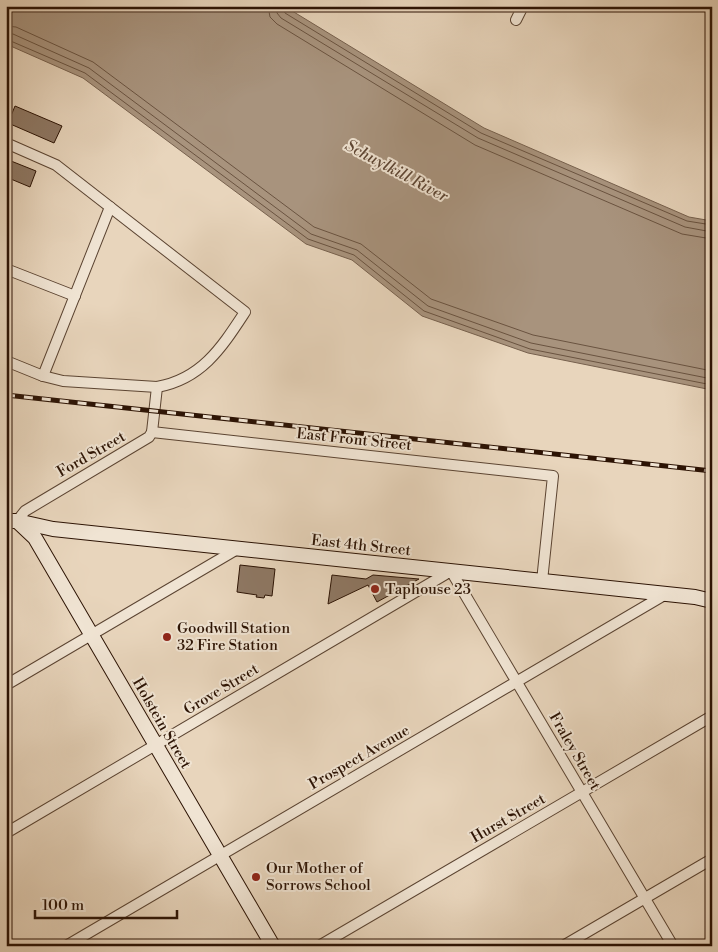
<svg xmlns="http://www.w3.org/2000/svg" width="718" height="952" viewBox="0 0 718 952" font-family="'Libre Bodoni',serif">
<rect width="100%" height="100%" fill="#e8d5bc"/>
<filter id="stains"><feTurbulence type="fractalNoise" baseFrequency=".004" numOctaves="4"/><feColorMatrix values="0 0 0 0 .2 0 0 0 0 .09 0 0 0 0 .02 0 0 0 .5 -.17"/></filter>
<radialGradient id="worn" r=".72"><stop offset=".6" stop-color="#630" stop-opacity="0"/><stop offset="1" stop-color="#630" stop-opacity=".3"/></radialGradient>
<path fill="#a8937d" stroke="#76604d" d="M6 6H284L484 128 689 217 712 221V390L528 353 422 316 352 260 306 244 83 78 6 44Z"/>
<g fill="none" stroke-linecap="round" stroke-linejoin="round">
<g stroke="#6a5340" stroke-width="1">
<path d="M268 6 270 17 277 24 475 145 682 234 712 239"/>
<path d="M276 6 277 13 281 18 478 138 685 227 712 232"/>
<path d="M282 6 285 13 481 133 687 221 712 225"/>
<path d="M6 26 16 27 93 62 314 227 361 244 431 299 533 335 712 371"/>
<path d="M6 33 13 34 89 68 311 234 357 250 428 306 531 343 712 379"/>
<path d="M6 39 85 73 308 239 354 255 424 311 530 349 712 385"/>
</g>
</g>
<g fill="#8e7864" stroke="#2c1304">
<path d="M15 106 62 126 54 143 8 123Z"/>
<path d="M6 159 36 171 30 187 6 177Z"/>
<path d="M240 565 275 569 272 596 265 595 264 598 256 597 257 595 237 592Z"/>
<path d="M332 575 366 579 373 575 419 579 377 602 368 585 328 604Z"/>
</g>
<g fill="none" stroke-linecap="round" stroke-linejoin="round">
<g stroke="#5b4432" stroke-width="12">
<g id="street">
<path d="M516 20 523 6"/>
<path d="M6 143 56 165 245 312C222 347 202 379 157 387L63 381 43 376 6 361"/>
<path d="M6 269 75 296"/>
<path d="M43 376 110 207"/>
<path d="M152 432 553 476 542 581"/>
<path d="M17 521 25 511 149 437 152 432 157 387"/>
<path d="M6 685 239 548"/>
<path d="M6 833 451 571 673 946"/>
<path d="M66 946 666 594"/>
<path d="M319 946 712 716"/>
<path d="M563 946 712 859"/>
</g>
</g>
<g stroke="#2c1304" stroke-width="16">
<g id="secondary">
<path d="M6 521H17L53 529 695 597 712 601"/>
<path d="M17 521 35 538 273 946"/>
</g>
</g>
<use href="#street" stroke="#f0e4d3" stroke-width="10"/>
<use href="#secondary" stroke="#f0e4d3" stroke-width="14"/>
<g stroke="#2c1304" stroke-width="5">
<path id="rail" d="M6 395 712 471"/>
</g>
<use href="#rail" stroke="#f0e4d3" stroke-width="3" stroke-dasharray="9" stroke-linecap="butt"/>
</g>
<g fill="#8f2418" stroke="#f0e4d3" stroke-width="2">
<circle cx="375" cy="589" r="5"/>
<circle cx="167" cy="637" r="5"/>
<circle cx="256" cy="877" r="5"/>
</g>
<g text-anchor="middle" stroke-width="4" stroke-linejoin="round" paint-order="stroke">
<g font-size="15" fill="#2c1304" stroke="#f0e4d3">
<text transform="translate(354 439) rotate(6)" y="5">East Front Street</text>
<text transform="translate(91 454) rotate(-30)" y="5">Ford Street</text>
<text transform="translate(361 545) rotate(6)" y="5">East 4th Street</text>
<text transform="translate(221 689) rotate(-31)" y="5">Grove Street</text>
<text transform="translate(162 723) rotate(60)" y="5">Holstein Street</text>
<text transform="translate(575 751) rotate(60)" y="5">Fraley Street</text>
<text transform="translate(359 757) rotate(-30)" y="5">Prospect Avenue</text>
<text transform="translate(508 818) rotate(-30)" y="5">Hurst Street</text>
</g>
<g font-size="15" fill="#2c1304" stroke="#f0e4d3" text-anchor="start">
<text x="385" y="594">Taphouse 23</text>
<text x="177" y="633">Goodwill Station<tspan x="177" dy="17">32 Fire Station</tspan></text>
<text x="266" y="873">Our Mother of<tspan x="266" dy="17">Sorrows School</tspan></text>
</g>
<g font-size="16" font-style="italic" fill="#5e4634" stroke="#f0e4d3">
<text transform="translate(397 170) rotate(28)" y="6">Schuylkill River</text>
</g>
</g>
<rect width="718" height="952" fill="none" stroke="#e8d5bc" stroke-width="25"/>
<rect x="8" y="8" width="703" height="937" fill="none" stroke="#2c1304" stroke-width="2.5"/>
<rect x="12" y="12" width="693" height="927" fill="none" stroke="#2c1304"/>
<path d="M35 910v8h142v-8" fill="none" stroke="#2c1304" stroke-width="2.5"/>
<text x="42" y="910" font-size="15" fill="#2c1304" stroke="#f0e4d3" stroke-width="4" paint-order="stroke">100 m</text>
<rect width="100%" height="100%" filter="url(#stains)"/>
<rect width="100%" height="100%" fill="url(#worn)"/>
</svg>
